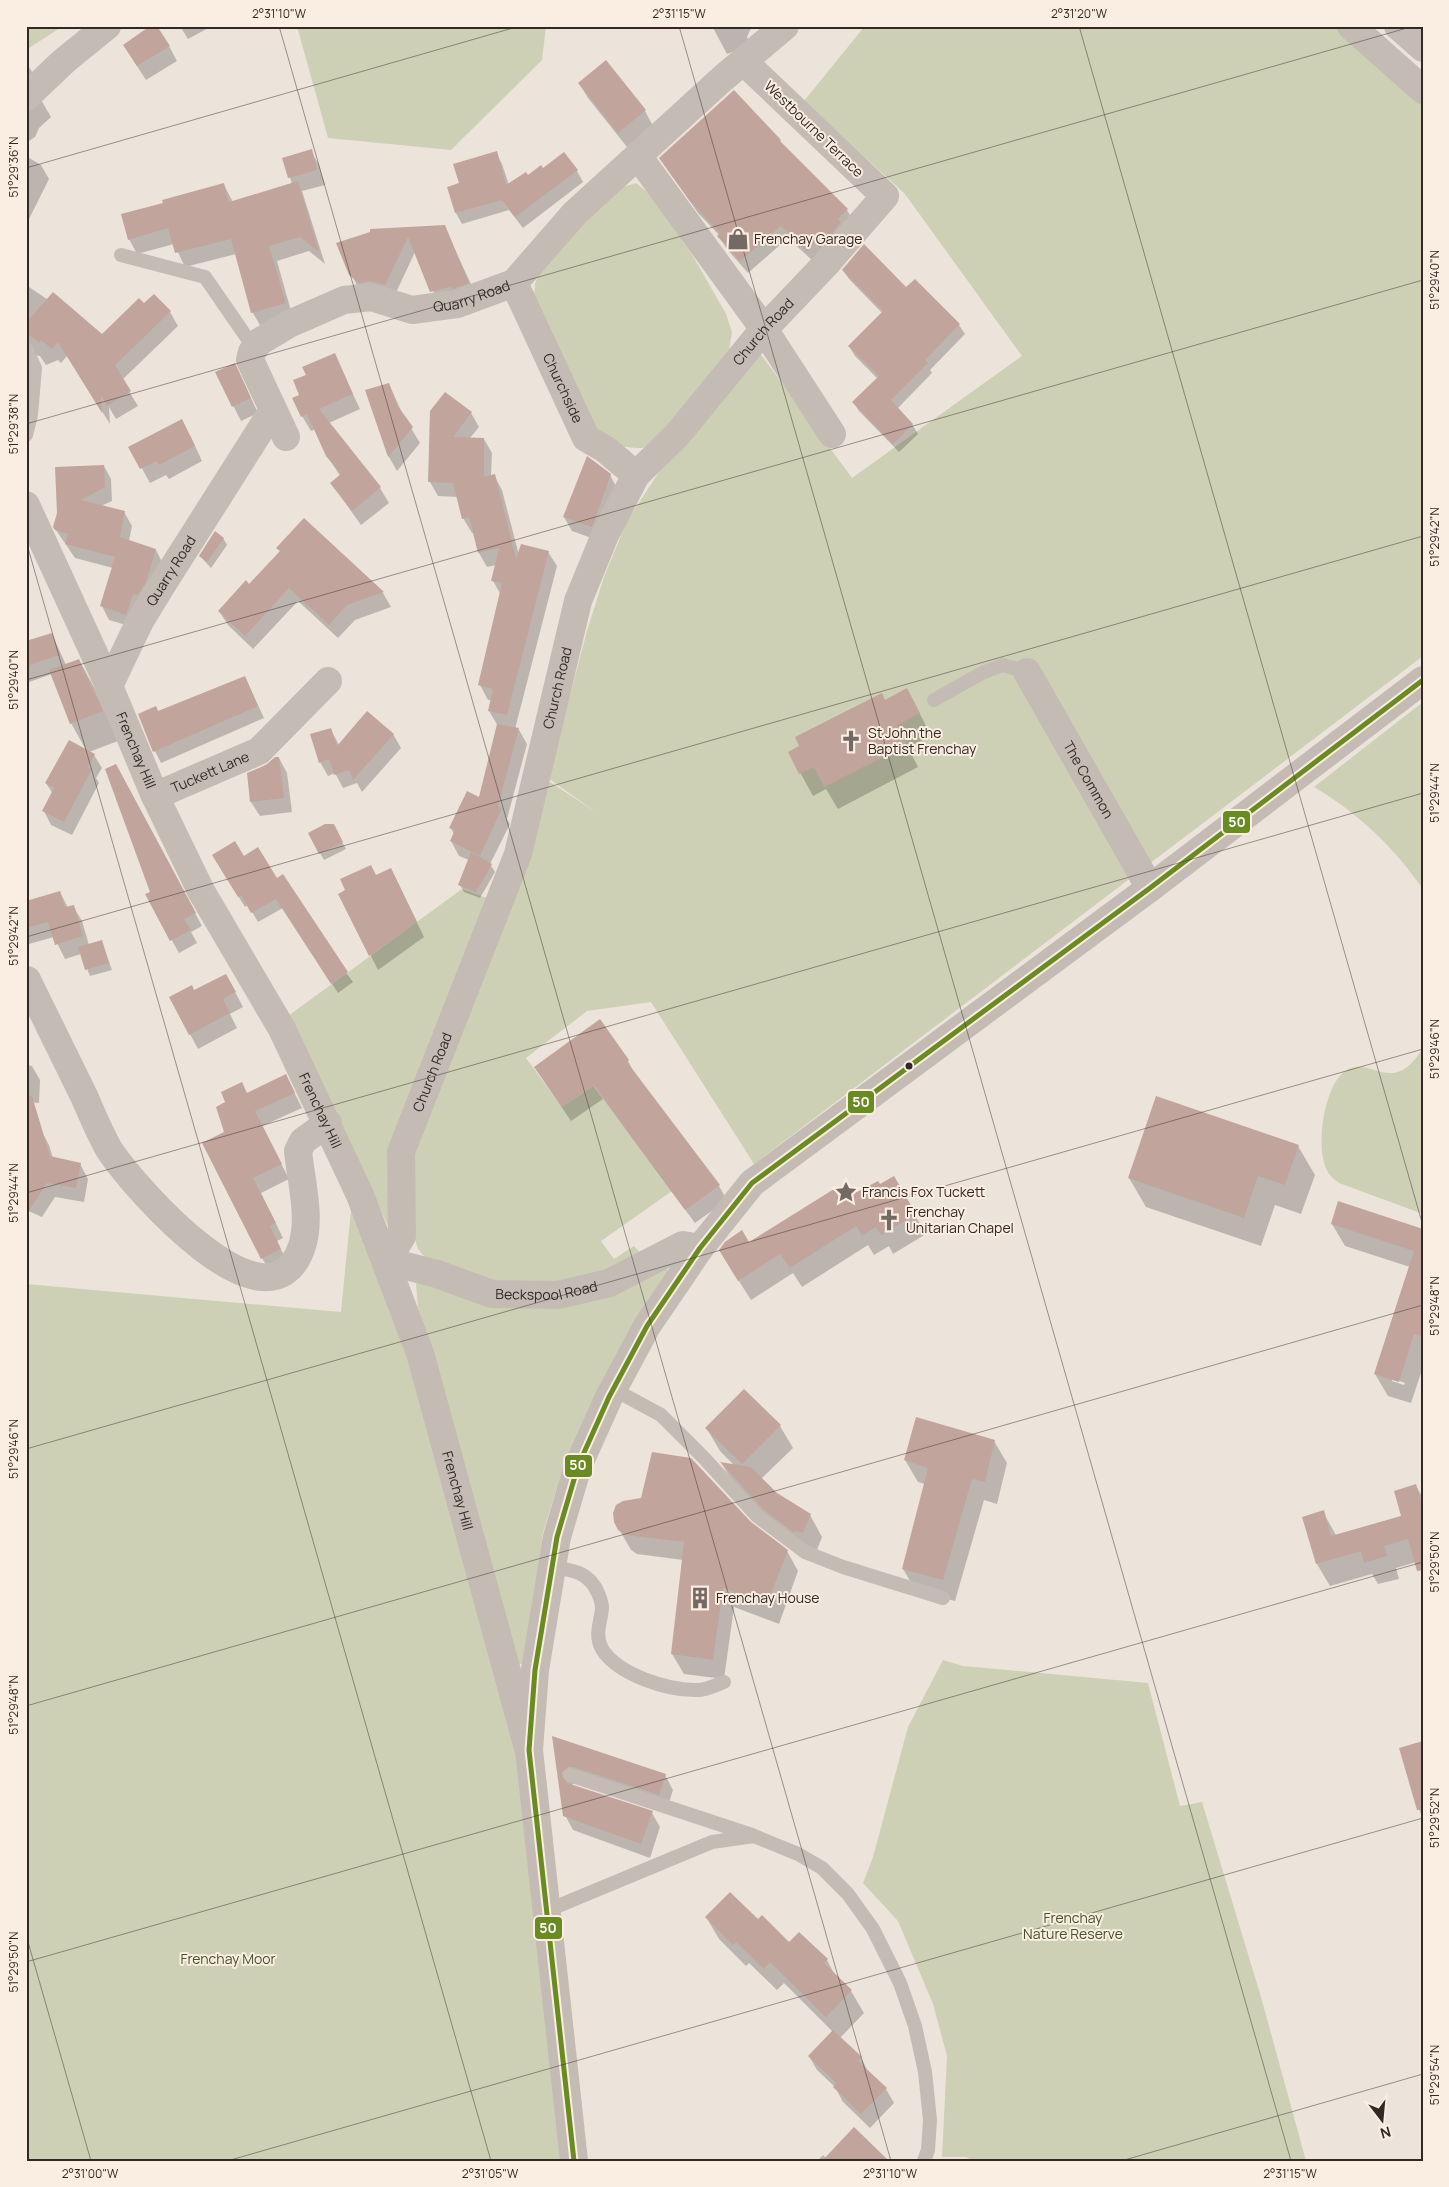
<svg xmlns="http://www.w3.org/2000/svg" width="1449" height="2187" viewBox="0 0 1449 2187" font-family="Manrope,sans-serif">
<rect width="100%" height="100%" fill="#ece3db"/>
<g fill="#cdd0b4">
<path d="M26 26H63L26 50Z"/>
<path d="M297 26H546L542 60 451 150 328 138Z"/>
<path d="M865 26H1334L1423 99V656L754 1164 651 1002 587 1011 526 1058 562 1107 593 1086 672 1191 601 1241 614 1259 634 1246 645 1258 558 1287 495 1285 427 1260 418 1249 412 1230 413 1148 547 780 597 813 548 778 587 631 604 577 627 521 659 472 759 352 852 478 1022 356 905 194 804 101Z"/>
<path d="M636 183 653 197 694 258 726 314 732 332 729 350 660 434 643 448C631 448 617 447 606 440 585 425 546 326 534 298L535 284 543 263 616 189Z"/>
<path d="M1423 702V889C1393 846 1359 814 1314 787Z"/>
<path d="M462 889 492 900 401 1122 394 1223 388 1226 341 1123 284 1019Z"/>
<path d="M1423 1048V1214L1339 1183C1337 1181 1333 1179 1331 1176 1313 1156 1323 1088 1344 1072 1370 1052 1391 1100 1423 1048Z"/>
<path d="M352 1201 394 1305 514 1746 518 1767 562 2161H26V1284L341 1312Z"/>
<path d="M664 1265 669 1272 602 1382 565 1461 543 1533 526 1663 515 1665 418 1307 416 1284 427 1278 495 1302Z"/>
<path d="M943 1660 963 1666 1148 1683 1180 1806 1202 1802 1261 1997 1306 2161H974L966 2157H942L947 2056 933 2004 898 1921 863 1883 873 1857 908 1727Z"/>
</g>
<g fill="#0003" fill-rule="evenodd">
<path d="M180 26H212L188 39Z"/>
<path d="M712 26H752L747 37 750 45 727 54Z"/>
<path d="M169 46 177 61 146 80 133 60Z"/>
<path d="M26 62 43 90 37 93 51 117 39 128 35 137 26 143Z"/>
<path d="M605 62 645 111 653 126 627 147 588 98 579 83Z"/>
<path d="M780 141 784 147 847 210 854 222 815 263 788 238 748 273 726 248 719 235 698 213 660 158Z"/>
<path d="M311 151 319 165 325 185 302 191 325 264 309 251 277 261 293 318 261 327 253 313 236 254 185 267 174 244 137 254 129 239 224 185 233 202 292 184 284 159Z"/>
<path d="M496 153 502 164 509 185 543 170 577 171 583 182 523 228 509 210 462 224 456 213 460 184Z"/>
<path d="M26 156 41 165 49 179 29 219 26 217Z"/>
<path d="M444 226 477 297 440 306 415 252 393 299 359 290 337 244Z"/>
<path d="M843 270 906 289 915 281 959 325 965 334 930 370 932 373 897 409 912 424 918 434 899 452 859 411 853 402 878 379 855 356 849 346 882 313 849 279Z"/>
<path d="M26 285 102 336 144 304 170 312 178 326 122 380 138 406 116 419 109 407 110 424 67 356 61 363 58 360 46 365 40 356 31 355 26 360Z"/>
<path d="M334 354 360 409 329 423 380 488 389 503 361 525 331 483 340 476 327 455 315 429 311 431 302 416 301 395 307 376Z"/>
<path d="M235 364 258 413 241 421 217 373Z"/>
<path d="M389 384 403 415 420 443 397 471 389 457 366 391Z"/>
<path d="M432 412 471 413 479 427 470 438 484 439 492 453 491 476 494 475 502 490 519 555 548 552 557 566 515 729 519 730 527 744 507 819 510 824 490 864 495 872 480 898 464 892 460 885 469 860 459 856 451 841 454 834 450 827 480 799 498 726 489 711 491 700H488L480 685 501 595 493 581 496 565 487 567 479 553 474 532 472 533 463 518 458 497 438 496 430 482Z"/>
<path d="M190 435 202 461 169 479 166 475 150 483 130 447Z"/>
<path d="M104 466 111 479 112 501 101 506 124 512 132 526 129 541 156 550 163 564 133 627 109 620 102 606 113 568 75 558 56 530Z"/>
<path d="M610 475 618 490 600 541 572 531 564 517Z"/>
<path d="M304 520 383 593 391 607 355 620 338 638 298 601 253 649 228 625 219 611 249 586 281 552 278 548Z"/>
<path d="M223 538 227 545 211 568 200 556Z"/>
<path d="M52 634 66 665 79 660 95 689 118 741 89 752 94 755 102 768 96 778 99 783 72 835 51 825 44 811 53 794 46 783 86 750 71 723 52 674 26 683V643Z"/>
<path d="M245 677 264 718 161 763 155 751 159 713Z"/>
<path d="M885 701 919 712 931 736 908 747 918 767 838 809 826 789 813 796 789 752Z"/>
<path d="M331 730 339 745 393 734 401 748 362 792 357 783 343 788 335 773 328 776 320 762Z"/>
<path d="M279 758 287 773 292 812 260 816 251 802 248 774Z"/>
<path d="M123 778 202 926 191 932 197 943 179 953 146 894 151 892Z"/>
<path d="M337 833 346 849 324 860 320 853Z"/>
<path d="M244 858 277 880 353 982 338 993 283 908 258 922 248 905 245 907 219 866Z"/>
<path d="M391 869 424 937 378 970 340 894Z"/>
<path d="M60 892 68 908 73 906 82 921 89 945 102 942 112 970 90 976 81 954 65 959 54 937 29 944 26 940V902Z"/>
<path d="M234 990 243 1007 230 1014 237 1028 198 1049 170 997 194 992Z"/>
<path d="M628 1061 636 1076 719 1186 727 1200 695 1223 603 1099 571 1121 544 1081Z"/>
<path d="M26 1065 32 1066 40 1080 39 1103 26 1102Z"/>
<path d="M286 1076 302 1108 262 1126 289 1179 261 1193 283 1238 277 1241 288 1264 271 1273 262 1258 225 1133 248 1094Z"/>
<path d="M41 1130 49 1145 53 1158 80 1164 88 1179 84 1202 55 1197 42 1217 26 1210Z"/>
<path d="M1298 1146 1315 1175 1301 1214 1275 1205 1261 1246 1146 1207 1129 1178Z"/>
<path d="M893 1178 926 1234 893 1254 889 1246 874 1255 868 1245 802 1287 793 1273 751 1300 732 1270 749 1244 839 1199 880 1186Z"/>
<path d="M1332 1224 1423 1230V1367L1411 1403 1388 1396 1375 1374 1410 1267 1345 1246ZM1392 1378 1405 1383 1404 1385 1392 1381Z"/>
<path d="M780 1426 793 1448 761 1479 777 1494 810 1515 822 1537 815 1555 777 1531 734 1484 722 1464 735 1466 720 1451 707 1429Z"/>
<path d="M994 1441 1007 1463 997 1504 984 1500 955 1601 916 1591 903 1569 925 1484 918 1482 905 1460Z"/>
<path d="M1416 1486 1423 1498V1560L1396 1568 1399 1579 1378 1584 1372 1574 1330 1586 1317 1564 1304 1518 1323 1512 1336 1535 1402 1516Z"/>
<path d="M615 1522 750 1523 787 1551 798 1571 779 1624 734 1607 724 1679 684 1674 672 1654 683 1560 637 1554 631 1550Z"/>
<path d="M554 1738 665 1775 673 1790 667 1809 576 1781 571 1786 652 1813 660 1827 650 1858 573 1830 565 1815Z"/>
<path d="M1423 1742 1422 1815 1423 1821 1400 1749Z"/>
<path d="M706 1917 758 1921 789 1944 827 1960 836 1977 851 1991 864 2013 840 2038 861 2058 869 2073 886 2089 894 2103 870 2128 843 2102 835 2087 817 2070 809 2056 833 2032 784 1983 777 1990 749 1963 746 1966 719 1939Z"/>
<path d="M823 2155 826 2158 883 2161H817Z"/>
</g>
<g fill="#c1a59c">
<path d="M150 26H157L170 46 137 66 123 45Z"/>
<path d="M606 60 646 110 618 133 578 83Z"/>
<path d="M734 90 781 140 780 141 848 209 838 219 841 222 820 248 815 243 807 251 781 226 740 261 717 236 720 233 689 200 659 158Z"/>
<path d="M312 149 317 170 288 178 282 158Z"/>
<path d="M497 151 506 185 526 172 528 175 541 165 543 168 564 152 578 170 515 217 502 200 455 213 447 187 459 183 453 164Z"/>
<path d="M298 181 319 252 300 237 269 246 286 303 251 313 231 239 175 253 168 228 128 240 121 214 163 203 162 200 224 183 229 202Z"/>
<path d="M445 225 469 283 453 289 449 287 430 292 408 237 385 285 370 281 359 283 349 275 336 243 370 232V229Z"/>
<path d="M864 244 906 287 915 279 960 324 925 360 928 363 891 400 913 424 893 444 852 402 879 376 848 346 883 311 842 270Z"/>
<path d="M53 292 102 334 139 298 144 303 154 294 171 311 115 365 131 391 107 406 101 395 102 413 58 342 52 349 41 340 39 343 26 332V323Z"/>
<path d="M335 353 353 394 319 409 381 487 352 511 330 483 341 474 326 456 307 414 301 417 292 398 299 395 293 380 306 375 302 367Z"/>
<path d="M235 363 251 398 232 407 215 372Z"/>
<path d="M389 383 397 405 413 427 388 457 365 390Z"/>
<path d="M445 392 472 412 453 437 484 438V477L495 474 516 559 521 544 549 551 507 715 488 711 493 689 478 685 502 583 491 581 499 548 478 553 469 517 462 519 453 483 428 482 430 411Z"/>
<path d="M182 419 195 446 159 465 157 461 140 469 128 447Z"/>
<path d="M587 456 611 474 592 527 563 517Z"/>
<path d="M104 465 105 487 81 500 125 511 120 537 156 549 146 582 138 595 133 594 126 615 100 606 115 557 65 544 68 534 55 530 53 527 57 513 55 467Z"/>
<path d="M304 518 384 592 347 605 329 625 289 588 245 636 218 611 246 580 249 584 265 567 280 551 276 548Z"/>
<path d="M215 531 224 538 207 562 199 556Z"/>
<path d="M52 633 60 655 26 666V641Z"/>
<path d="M79 659 103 711 70 724 49 670Z"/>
<path d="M245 676 258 706 153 752 138 714 156 706 158 711Z"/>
<path d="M907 688 920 713 897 725 907 745 824 787 814 767 799 774 788 752 799 746 795 737 882 693 885 700Z"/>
<path d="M367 711 394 734 353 780 349 770 334 775 329 759 319 763 310 734 331 728 337 746Z"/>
<path d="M497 724 519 728 498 806 502 808 480 856 450 841 455 830 449 828 467 791 479 797Z"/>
<path d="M69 740 95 754 88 767 92 769 64 822 42 811 54 788 45 783Z"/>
<path d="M275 757H279L284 798 250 802 247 773 266 765Z"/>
<path d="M116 764 196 913 184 919 191 930 170 941 145 894 150 892 105 769Z"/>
<path d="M325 824H334L343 842 319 854 308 833Z"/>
<path d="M235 841 244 856 258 847 277 878 283 874 348 972 331 984 276 899 251 913 241 895 238 897 212 855Z"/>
<path d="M471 852 492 864 476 892 458 885Z"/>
<path d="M371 865 376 875 391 868 417 922 369 956 338 894 345 890 340 879Z"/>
<path d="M60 891 65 907 74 905 83 936 55 945 48 922 26 928V901Z"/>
<path d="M102 940 109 963 85 970 78 947Z"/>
<path d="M226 974 236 992 223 999 230 1013 189 1035 169 997 192 985 194 990Z"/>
<path d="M600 1019 629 1060 627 1062 720 1185 685 1210 594 1085 562 1107 534 1067Z"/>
<path d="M286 1074 295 1093 255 1111 282 1164 253 1178 276 1223 270 1226 281 1249 261 1259 202 1143 224 1132 216 1107 225 1102 221 1092 242 1082 247 1093Z"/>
<path d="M32 1096 50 1156 81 1163 76 1188 47 1183 26 1215V1097Z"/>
<path d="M1156 1096 1299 1145 1285 1185 1258 1176 1244 1218 1128 1178Z"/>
<path d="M894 1176 916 1214 881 1235 876 1227 862 1236 856 1226 790 1268 780 1254 738 1281 719 1250 725 1242 742 1230 749 1242 834 1189 839 1197 854 1188 857 1192 878 1181 880 1184Z"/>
<path d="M1338 1201 1423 1229V1337L1414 1334 1399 1382 1374 1374 1414 1251 1331 1224Z"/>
<path d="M744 1389 781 1425 742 1464 705 1428Z"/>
<path d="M916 1417 995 1440 985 1482 972 1479 943 1580 902 1569 928 1468 904 1460Z"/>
<path d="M652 1452 691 1458 751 1522 788 1550 767 1604 723 1588 713 1660 671 1654 684 1542 625 1535 618 1530 614 1522 613 1513 616 1505 623 1501 641 1498Z"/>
<path d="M720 1462 751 1467 777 1493 811 1514 803 1533 795 1531 794 1533 763 1509Z"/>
<path d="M1416 1484 1423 1507V1570L1417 1571 1408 1539 1384 1546 1387 1556 1364 1563 1361 1551 1316 1564 1302 1517 1324 1510 1331 1536 1401 1516 1394 1491Z"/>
<path d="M552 1736 666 1774 659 1795 573 1767H568L562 1772V1777L567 1783 653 1811 641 1844 563 1816Z"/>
<path d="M1423 1741V1810H1417L1399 1748Z"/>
<path d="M730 1892 758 1919 762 1915 789 1942 799 1932 828 1959 824 1963 852 1990 826 2017 770 1962 764 1969 736 1942 733 1945 705 1917Z"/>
<path d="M833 2030 862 2057 858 2061 887 2088 861 2114 833 2087 836 2083 808 2056Z"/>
<path d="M854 2127 889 2161H822Z"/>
</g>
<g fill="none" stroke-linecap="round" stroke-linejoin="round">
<g stroke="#c4bbb5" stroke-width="14">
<path d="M121 255 205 277 254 348"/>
<path d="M26 349 35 368 31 415 26 435"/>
<path d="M934 700 982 673 1003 665 1027 672"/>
<path d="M613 1389 661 1415 704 1458 757 1516 805 1552 843 1567 943 1598"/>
<path d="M552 1567C573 1570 589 1572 598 1593 600 1598 602 1602 602 1608 601 1622 594 1635 602 1649 618 1675 669 1691 698 1690 706 1690 716 1685 724 1682"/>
<path d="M570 1775 752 1835"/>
<path d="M546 1911 712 1842 754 1836 798 1854 822 1868 848 1894 873 1929 900 1983 915 2026 925 2072 930 2120 928 2150 924 2161"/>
</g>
<g stroke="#c4bbb5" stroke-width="28">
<path d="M1351 26 1423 90"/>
<path d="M1398 26 1423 48"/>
<path d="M26 97 64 61 107 26"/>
<path d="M638 156 764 329 832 434"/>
<path id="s1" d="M514 283 586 438 605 449 636 475"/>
<path id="s2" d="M286 437 250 360 252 352 259 342 289 324 344 300 371 297 412 310 457 304 514 283 575 213 722 79 785 26"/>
<path id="s3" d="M26 505 109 686 155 796 201 891 282 1029 360 1195 420 1353 528 1748"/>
<path id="s4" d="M1027 672 1150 888"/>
<path id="s5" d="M109 686 140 621 162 585 273 410"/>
<path id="s6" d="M155 796 259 751 328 681"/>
<path d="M27 980C46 1019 65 1058 84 1096 92 1114 100 1134 110 1151 135 1188 267 1339 301 1249 312 1220 301 1181 298 1151L303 1141 328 1123"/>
<path id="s7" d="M387 1261 402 1236 401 1152 518 854 578 601 605 535 636 475 677 435 764 329 826 264 885 196 743 61"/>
<path id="s8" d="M387 1261 437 1274 492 1294 558 1295 609 1283 683 1245 700 1248"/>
</g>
<path stroke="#c4bbb5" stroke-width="28" d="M574 2161 529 1750 535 1670 557 1537 578 1466 609 1397 647 1326 700 1248 752 1183 1150 888 1423 680"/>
<g stroke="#faede1" stroke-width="9">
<path id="bus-1" d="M574 2161 529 1750 535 1670 557 1537 578 1466 609 1397 647 1326 700 1248 752 1183 1150 888 1423 680"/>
</g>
<use href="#bus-1" stroke="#6a8a22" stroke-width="5"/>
</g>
<path fill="none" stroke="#342824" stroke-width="1" stroke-opacity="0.45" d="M279 26 891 2161M679 26 1291 2161M1079 26 1423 1226M26 168 520 26M26 424 1414 26M26 541 491 2161M26 680 1423 280M26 937 1423 536M26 1193 1423 793M26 1449 1423 1049M26 1706 1423 1305M26 1935 91 2161M26 1962 1423 1562M227 2161 1423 1818M1121 2161 1423 2074"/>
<defs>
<g id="shop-bare" transform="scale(1.725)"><path d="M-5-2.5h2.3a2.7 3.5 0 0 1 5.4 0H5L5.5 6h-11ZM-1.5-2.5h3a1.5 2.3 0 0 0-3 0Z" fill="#746964" stroke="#faede1" stroke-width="2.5" paint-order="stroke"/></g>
<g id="church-bare" transform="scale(1.725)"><path d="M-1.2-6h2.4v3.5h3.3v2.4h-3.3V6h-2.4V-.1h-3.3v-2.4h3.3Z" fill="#746964" stroke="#faede1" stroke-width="2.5" paint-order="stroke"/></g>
<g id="sight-bare" transform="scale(1.725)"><path d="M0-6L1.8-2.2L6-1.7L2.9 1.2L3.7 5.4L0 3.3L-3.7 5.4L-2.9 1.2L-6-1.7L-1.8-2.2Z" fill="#746964" stroke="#faede1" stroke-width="2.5" paint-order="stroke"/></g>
<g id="building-bare" transform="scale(1.725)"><path d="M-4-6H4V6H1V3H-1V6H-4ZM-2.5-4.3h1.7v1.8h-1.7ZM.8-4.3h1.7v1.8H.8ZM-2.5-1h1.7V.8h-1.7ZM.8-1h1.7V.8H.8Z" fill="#746964" stroke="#faede1" stroke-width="2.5" paint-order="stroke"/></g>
</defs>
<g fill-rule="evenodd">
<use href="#shop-bare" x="738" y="239"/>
<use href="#church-bare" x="851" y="741"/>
<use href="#sight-bare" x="846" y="1192"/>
<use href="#church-bare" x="889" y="1220"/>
<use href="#building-bare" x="700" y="1598"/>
</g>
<circle fill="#342824" stroke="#faede1" stroke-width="2" cx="909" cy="1066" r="4.5"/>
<g text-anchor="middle" stroke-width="4" stroke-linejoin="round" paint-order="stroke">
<g font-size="14" fill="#342824" stroke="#faede1">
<text transform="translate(814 129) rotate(44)" y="5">Westbourne Terrace</text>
<text dy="5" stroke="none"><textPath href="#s2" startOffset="332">Quarry Road</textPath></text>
<text dy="5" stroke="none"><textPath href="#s7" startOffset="1024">Church Road</textPath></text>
<text dy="5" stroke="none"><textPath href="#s1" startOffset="116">Churchside</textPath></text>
<text dy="5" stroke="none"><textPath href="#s5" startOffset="131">Quarry Road</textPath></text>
<text dy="5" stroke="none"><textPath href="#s7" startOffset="604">Church Road</textPath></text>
<text dy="5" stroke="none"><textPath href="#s3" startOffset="269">Frenchay Hill</textPath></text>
<text dy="5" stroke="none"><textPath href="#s6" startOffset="60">Tuckett Lane</textPath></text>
<text dy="5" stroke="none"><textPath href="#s4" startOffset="124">The Common</textPath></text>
<text dy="5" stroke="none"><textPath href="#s7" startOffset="199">Church Road</textPath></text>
<text dy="5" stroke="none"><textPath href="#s3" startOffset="674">Frenchay Hill</textPath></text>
<text dy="5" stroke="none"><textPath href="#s8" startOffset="165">Beckspool Road</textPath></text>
<text dy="5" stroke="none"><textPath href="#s3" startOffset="1079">Frenchay Hill</textPath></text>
</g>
<g font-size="14" fill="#342824" stroke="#faede1" text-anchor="start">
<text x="754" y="244">Frenchay Garage</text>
<text x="868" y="738">St John the<tspan x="868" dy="16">Baptist Frenchay</tspan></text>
<text x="862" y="1197">Francis Fox Tuckett</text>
<text x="906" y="1217">Frenchay<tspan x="906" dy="16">Unitarian Chapel</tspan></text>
<text x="716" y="1603">Frenchay House</text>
</g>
<g font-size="14" fill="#455327" stroke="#faede1">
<text x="1073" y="1923">Frenchay<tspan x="1073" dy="16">Nature Reserve</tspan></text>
<text x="228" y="1964">Frenchay Moor</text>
</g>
</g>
<g stroke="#faede1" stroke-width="2">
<rect x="1222" y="810" width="29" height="24" rx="5" fill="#6a8a22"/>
<rect x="847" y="1090" width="28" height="24" rx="5" fill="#6a8a22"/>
<rect x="564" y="1454" width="29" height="24" rx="5" fill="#6a8a22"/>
<rect x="534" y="1916" width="29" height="24" rx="5" fill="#6a8a22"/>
</g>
<g font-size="14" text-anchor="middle" font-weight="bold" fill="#fff">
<text x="1237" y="827">50</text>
<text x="861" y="1107">50</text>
<text x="578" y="1470">50</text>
<text x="548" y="1933">50</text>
</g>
<rect width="1449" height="2187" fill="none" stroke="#faede1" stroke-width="55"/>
<g transform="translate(1382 2120) rotate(164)" stroke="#faede1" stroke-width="4" paint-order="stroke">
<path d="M0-4L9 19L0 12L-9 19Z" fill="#342824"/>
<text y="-8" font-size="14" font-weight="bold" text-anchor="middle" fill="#342824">N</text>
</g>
<rect x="28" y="28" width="1394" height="2132" fill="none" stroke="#342824" stroke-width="2"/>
<g font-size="12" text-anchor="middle" fill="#342824">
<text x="279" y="18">2°31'10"W</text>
<text x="679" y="18">2°31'15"W</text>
<text x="1079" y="18">2°31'20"W</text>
<text transform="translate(14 167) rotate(-90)" y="4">51°29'36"N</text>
<text transform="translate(1435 280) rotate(-90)" y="4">51°29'40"N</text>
<text transform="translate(14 424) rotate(-90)" y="4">51°29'38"N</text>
<text transform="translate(1435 537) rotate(-90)" y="4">51°29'42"N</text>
<text transform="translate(14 680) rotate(-90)" y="4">51°29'40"N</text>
<text transform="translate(1435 793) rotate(-90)" y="4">51°29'44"N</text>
<text transform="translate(14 936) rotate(-90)" y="4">51°29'42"N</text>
<text transform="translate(1435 1049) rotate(-90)" y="4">51°29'46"N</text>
<text transform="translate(14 1193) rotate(-90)" y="4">51°29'44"N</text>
<text transform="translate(1435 1306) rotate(-90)" y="4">51°29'48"N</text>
<text transform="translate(14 1449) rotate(-90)" y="4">51°29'46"N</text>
<text transform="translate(1435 1562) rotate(-90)" y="4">51°29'50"N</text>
<text transform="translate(14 1705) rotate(-90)" y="4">51°29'48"N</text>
<text transform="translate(1435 1818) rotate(-90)" y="4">51°29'52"N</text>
<text transform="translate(14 1962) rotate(-90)" y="4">51°29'50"N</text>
<text transform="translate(1435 2075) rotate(-90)" y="4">51°29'54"N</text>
<text x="90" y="2178">2°31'00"W</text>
<text x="490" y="2178">2°31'05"W</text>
<text x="890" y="2178">2°31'10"W</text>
<text x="1290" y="2178">2°31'15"W</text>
</g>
</svg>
